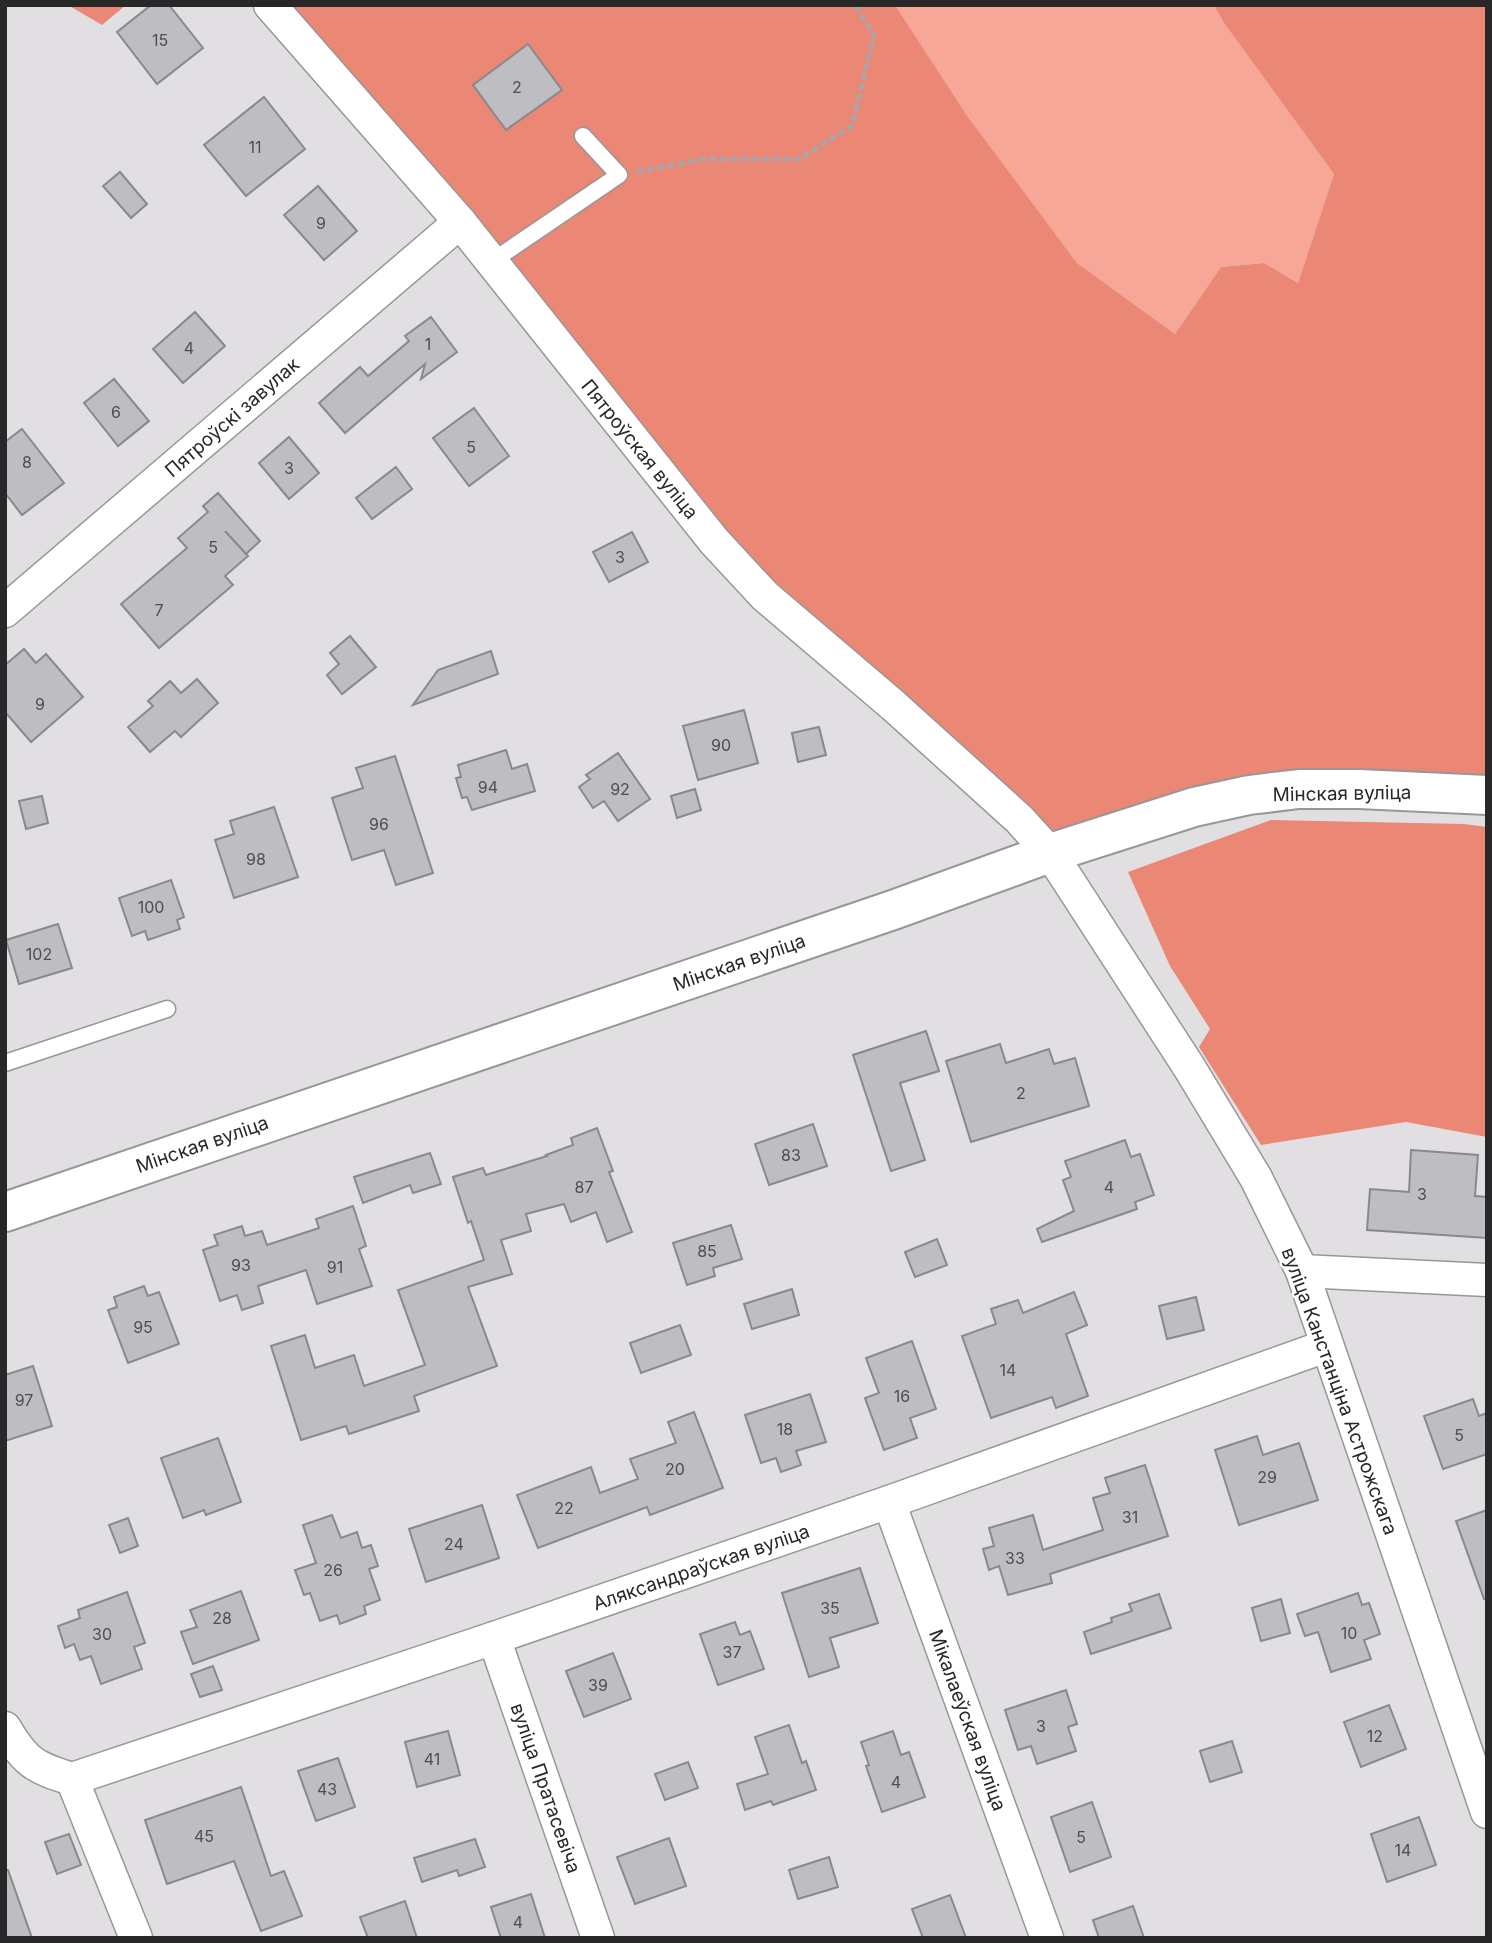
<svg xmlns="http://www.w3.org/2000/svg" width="1492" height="1943" viewBox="0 0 1492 1943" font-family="Inter,sans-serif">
<rect width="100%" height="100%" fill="#e2dfe2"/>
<path fill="#f7a797" d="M895 5H1214L1224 23 1334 174 1298 283 1264 263 1221 267 1175 334 1077 263 966 116Z"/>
<g fill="#ea8775">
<path d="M68 5H126L102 25Z"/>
<path d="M270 5H895L967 116 1077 263 1175 334 1221 267 1264 263 1298 283 1334 174 1224 23 1214 5H1487V795L1359 789 1050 853 765 596Z"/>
<path d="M1271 820 1464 824 1487 827V1137L1406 1122 1261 1145 1199 1047 1210 1029 1170 966 1128 872Z"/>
</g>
<g fill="#bebec2" stroke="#89888c" stroke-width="2">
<path d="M151 5H169L203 48 157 84 117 32Z"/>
<path d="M528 44 562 90 506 130 473 85Z"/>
<path d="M264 97 305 149 246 196 204 145Z"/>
<path d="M120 172 147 204 131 218 103 186Z"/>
<path d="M318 186 357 231 324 260 284 215Z"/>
<path d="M195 312 225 346 183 383 153 349Z"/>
<path d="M431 317 457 352 421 379 425 364 345 433 319 403 360 367 368 376 409 341 405 336Z"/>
<path d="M114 379 149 421 118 446 84 403Z"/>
<path d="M474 408 509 456 469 486 433 438Z"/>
<path d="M22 429 64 483 22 515 5 493V442Z"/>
<path d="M289 437 319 473 289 499 259 463Z"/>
<path d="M396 467 412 489 372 519 356 498Z"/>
<path d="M218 493 260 541 246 554 225 531 248 556 225 576 233 585 159 648 121 604 187 548 178 538 208 512 203 506Z"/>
<path d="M632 532 648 562 609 582 593 552Z"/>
<path d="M350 636 376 667 342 694 327 675 339 664 330 653Z"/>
<path d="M24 649 36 663 46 654 83 697 31 742 5 712V665Z"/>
<path d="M491 651 498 674 413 705 438 670Z"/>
<path d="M197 679 218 703 181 737 175 731 150 752 128 727 153 706 148 701 170 681 181 693Z"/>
<path d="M744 710 758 763 698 780 683 726Z"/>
<path d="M819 727 826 755 798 762 792 733Z"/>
<path d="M506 750 512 769 527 764 535 791 472 810 467 797 462 798 456 778 461 777 458 765Z"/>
<path d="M618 753 650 799 618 821 604 801 593 808 579 787 590 779 586 775Z"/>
<path d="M395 756 433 873 396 885 384 850 352 860 332 798 363 788 356 768Z"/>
<path d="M695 789 701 810 677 818 671 796Z"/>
<path d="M42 796 48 823 26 829 19 801Z"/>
<path d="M274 807 298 877 234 898 215 840 234 834 230 821Z"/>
<path d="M171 880 184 917 177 920 180 929 148 940 145 931 132 936 119 898Z"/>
<path d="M58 924 72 968 19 984 6 940Z"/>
<path d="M926 1031 939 1071 900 1083 925 1160 891 1171 853 1055Z"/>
<path d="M1000 1044 1006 1063 1049 1049 1054 1064 1075 1058 1089 1106 971 1142 946 1061Z"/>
<path d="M813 1124 827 1166 769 1185 755 1144Z"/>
<path d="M597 1128 613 1171 609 1172 632 1232 607 1242 596 1212 571 1222 564 1204 526 1214 531 1231 501 1240 512 1274 468 1287 497 1366 414 1396 419 1411 349 1434 346 1426 301 1440 271 1346 305 1335 315 1368 354 1355 364 1386 425 1365 398 1290 484 1260 471 1221 468 1223 453 1177 483 1168 486 1175 547 1156 546 1155 573 1145 571 1138Z"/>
<path d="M1125 1140 1131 1157 1140 1154 1154 1195 1135 1202 1137 1209 1042 1242 1037 1229 1074 1211 1063 1180 1071 1177 1065 1161Z"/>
<path d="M1411 1150 1478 1155 1475 1196 1487 1197V1238L1367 1230 1370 1189 1409 1192Z"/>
<path d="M430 1153 441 1184 413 1193 410 1185 363 1203 354 1177Z"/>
<path d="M353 1206 366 1246 359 1249 372 1286 317 1304 306 1270 258 1286 263 1303 242 1310 237 1295 220 1301 203 1250 218 1245 214 1235 242 1226 245 1236 262 1231 267 1245 319 1228 316 1219Z"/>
<path d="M731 1225 742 1259 713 1268 715 1276 687 1285 673 1243Z"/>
<path d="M937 1239 947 1265 915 1277 905 1252Z"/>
<path d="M144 1286 148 1296 159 1292 179 1344 128 1363 108 1310 117 1307 114 1297Z"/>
<path d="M792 1289 799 1315 752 1329 744 1304Z"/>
<path d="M1074 1292 1087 1325 1066 1334 1088 1396 1056 1408 1052 1397 991 1418 962 1336 996 1324 991 1309 1018 1300 1023 1313Z"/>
<path d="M1196 1297 1204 1330 1167 1339 1159 1306Z"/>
<path d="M680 1325 691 1355 641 1373 630 1343Z"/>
<path d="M912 1341 936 1409 910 1418 917 1438 884 1450 865 1398 879 1393 866 1358Z"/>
<path d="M33 1366 52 1426 5 1441V1375Z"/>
<path d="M810 1394 826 1442 796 1451 801 1465 781 1472 776 1458 761 1463 745 1415Z"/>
<path d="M1473 1399 1479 1416 1487 1413V1454L1443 1469 1424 1416Z"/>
<path d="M694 1412 723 1488 650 1515 647 1507 538 1548 517 1495 591 1467 600 1493 638 1479 630 1459 676 1443 668 1422Z"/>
<path d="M1257 1436 1263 1455 1299 1443 1318 1500 1239 1525 1215 1450Z"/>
<path d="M218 1438 241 1502 206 1515 204 1510 183 1518 161 1458Z"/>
<path d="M1145 1465 1168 1536 1050 1574 1052 1583 1008 1595 999 1566 989 1570 983 1549 994 1546 989 1528 1033 1515 1043 1550 1103 1530 1093 1498 1110 1493 1105 1478Z"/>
<path d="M482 1505 499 1558 426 1582 409 1529Z"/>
<path d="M1487 1510V1599H1484L1456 1521Z"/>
<path d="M332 1515 341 1538 357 1532 362 1548 371 1545 378 1566 369 1569 380 1600 364 1606 366 1614 340 1624 337 1615 320 1621 310 1593 304 1595 295 1570 316 1563 303 1525Z"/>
<path d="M128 1518 138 1546 120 1553 109 1525Z"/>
<path d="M860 1568 878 1623 830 1638 839 1667 809 1677 782 1593Z"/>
<path d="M241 1591 259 1640 193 1664 181 1632 197 1627 190 1610Z"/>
<path d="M127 1592 145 1643 134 1647 142 1669 101 1684 91 1656 80 1660 74 1644 65 1648 58 1626 80 1618 78 1610Z"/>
<path d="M1358 1593 1362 1605 1369 1603 1380 1634 1364 1640 1371 1659 1331 1672 1318 1632 1305 1636 1297 1614Z"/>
<path d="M1159 1594 1171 1628 1091 1654 1084 1632 1112 1622 1111 1618 1132 1611 1129 1604Z"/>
<path d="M1281 1599 1290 1633 1261 1641 1252 1608Z"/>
<path d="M735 1622 740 1635 750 1631 764 1669 718 1685 700 1634Z"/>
<path d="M613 1653 631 1699 584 1717 566 1671Z"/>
<path d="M213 1666 222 1690 200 1697 191 1674Z"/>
<path d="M1066 1690 1077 1724 1068 1727 1076 1751 1037 1764 1031 1746 1018 1750 1005 1710Z"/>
<path d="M1389 1705 1406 1749 1361 1767 1344 1722Z"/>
<path d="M789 1725 802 1763 806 1761 816 1790 773 1805 771 1801 745 1810 737 1784 768 1774 755 1737Z"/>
<path d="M448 1731 460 1775 417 1787 405 1742Z"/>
<path d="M893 1731 901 1755 909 1752 925 1797 882 1812 866 1766 869 1765 861 1742Z"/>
<path d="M1232 1741 1242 1772 1210 1782 1200 1751Z"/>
<path d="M338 1758 355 1807 316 1821 298 1771Z"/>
<path d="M688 1762 698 1788 665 1800 655 1774Z"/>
<path d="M241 1787 271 1876 284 1871 302 1916 261 1931 234 1861 167 1884 145 1820Z"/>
<path d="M1092 1802 1111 1857 1070 1872 1051 1817Z"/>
<path d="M1419 1817 1436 1865 1387 1882 1371 1834Z"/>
<path d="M69 1834 81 1865 57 1874 45 1842Z"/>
<path d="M669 1838 686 1886 635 1904 617 1857Z"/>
<path d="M475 1839 485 1867 459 1876 457 1870 422 1882 414 1858Z"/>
<path d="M829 1857 838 1887 798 1899 789 1870Z"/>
<path d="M5 1870H8L32 1938H5Z"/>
<path d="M531 1894 545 1938H501L491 1907Z"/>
<path d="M950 1895 966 1938H923L912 1909Z"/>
<path d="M405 1901 417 1938H368L360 1917Z"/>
<path d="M1133 1906 1144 1938H1099L1093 1920Z"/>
</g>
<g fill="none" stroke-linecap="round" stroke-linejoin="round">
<g stroke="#989699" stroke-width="19">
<g id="lane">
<path d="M491 262 619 175 583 136"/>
<path d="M5 1063 167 1009"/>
</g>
</g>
<g stroke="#989699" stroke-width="35">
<g id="street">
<path d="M270 5 460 222 714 541 765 596 894 706 1019 819 1050 853 1064 874 1189 1067 1256 1178 1302 1271 1487 1812"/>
<path d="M5 611 460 222"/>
<path d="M1302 1271 1487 1280"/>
<path d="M889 1502 1047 1938"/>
<path d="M494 1638 598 1938"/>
<path d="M5 1728C25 1762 35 1768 72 1779"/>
<path d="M72 1779 494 1638 889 1502 1326 1346"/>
<path d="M72 1779 136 1938"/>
</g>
</g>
<g stroke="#989699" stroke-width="42">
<path id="secondary" d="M5 1212 893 910 1050 853 1194 807 1249 795 1299 789H1359L1487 795"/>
</g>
<path stroke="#a9a6a9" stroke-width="4.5" stroke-dasharray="7 3.5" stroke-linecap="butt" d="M637 172 704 159H799L852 126 874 35 855 5"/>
<use href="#lane" stroke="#fff" stroke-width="16"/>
<use href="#street" stroke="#fff" stroke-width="32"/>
<use href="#secondary" stroke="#fff" stroke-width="38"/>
</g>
<g text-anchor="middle" stroke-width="5" stroke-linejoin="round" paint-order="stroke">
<g font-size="16" fill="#4e4e4f">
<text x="160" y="46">15</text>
<text x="517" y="93">2</text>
<text x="255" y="153">11</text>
<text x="321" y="229">9</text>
<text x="428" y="350">1</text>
<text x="189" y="354">4</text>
<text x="116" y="418">6</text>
<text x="471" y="453">5</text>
<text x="27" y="468">8</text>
<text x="289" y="474">3</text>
<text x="213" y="553">5</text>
<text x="620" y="563">3</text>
<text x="159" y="616">7</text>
<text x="40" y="710">9</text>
<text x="721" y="751">90</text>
<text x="488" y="793">94</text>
<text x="620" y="795">92</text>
<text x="379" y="830">96</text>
<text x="256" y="865">98</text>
<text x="151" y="913">100</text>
<text x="39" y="960">102</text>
<text x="1021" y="1099">2</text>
<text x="791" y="1161">83</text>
<text x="584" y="1193">87</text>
<text x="1109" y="1193">4</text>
<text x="1422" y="1200">3</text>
<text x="707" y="1257">85</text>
<text x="241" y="1271">93</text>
<text x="335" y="1273">91</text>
<text x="143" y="1333">95</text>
<text x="1008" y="1376">14</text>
<text x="902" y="1402">16</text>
<text x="24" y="1406">97</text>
<text x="785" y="1435">18</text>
<text x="1459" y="1441">5</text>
<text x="675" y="1475">20</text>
<text x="1267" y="1483">29</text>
<text x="564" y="1514">22</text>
<text x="1130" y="1523">31</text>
<text x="454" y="1550">24</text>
<text x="1015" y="1564">33</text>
<text x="333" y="1576">26</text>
<text x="830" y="1614">35</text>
<text x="222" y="1624">28</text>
<text x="1349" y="1639">10</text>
<text x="102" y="1640">30</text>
<text x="732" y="1658">37</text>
<text x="598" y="1691">39</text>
<text x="1041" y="1732">3</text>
<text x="1375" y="1742">12</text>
<text x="432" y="1765">41</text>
<text x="896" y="1788">4</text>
<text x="327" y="1795">43</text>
<text x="204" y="1842">45</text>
<text x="1081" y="1843">5</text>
<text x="1403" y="1856">14</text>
<text x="518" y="1928">4</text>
</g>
<g font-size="19" fill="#292829" stroke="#fff">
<text transform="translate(232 417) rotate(-41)" y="7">Пятроўскі завулак</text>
<text transform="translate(640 449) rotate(51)" y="7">Пятроўская вуліца</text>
<text transform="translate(1342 793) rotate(-1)" y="7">Мінская вуліца</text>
<text transform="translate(739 962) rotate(-19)" y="7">Мінская вуліца</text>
<text transform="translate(202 1144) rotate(-19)" y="7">Мінская вуліца</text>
<text transform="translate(1340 1391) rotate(70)" y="7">вуліца Канстанціна Астрожскага</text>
<text transform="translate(701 1567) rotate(-19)" y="7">Аляксандраўская вуліца</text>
<text transform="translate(968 1720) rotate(70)" y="7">Мікалаеўская вуліца</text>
<text transform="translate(546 1788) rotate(71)" y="7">вуліца Пратасевіча</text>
</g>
</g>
<rect width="1492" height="1943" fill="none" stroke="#292829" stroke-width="14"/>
</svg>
